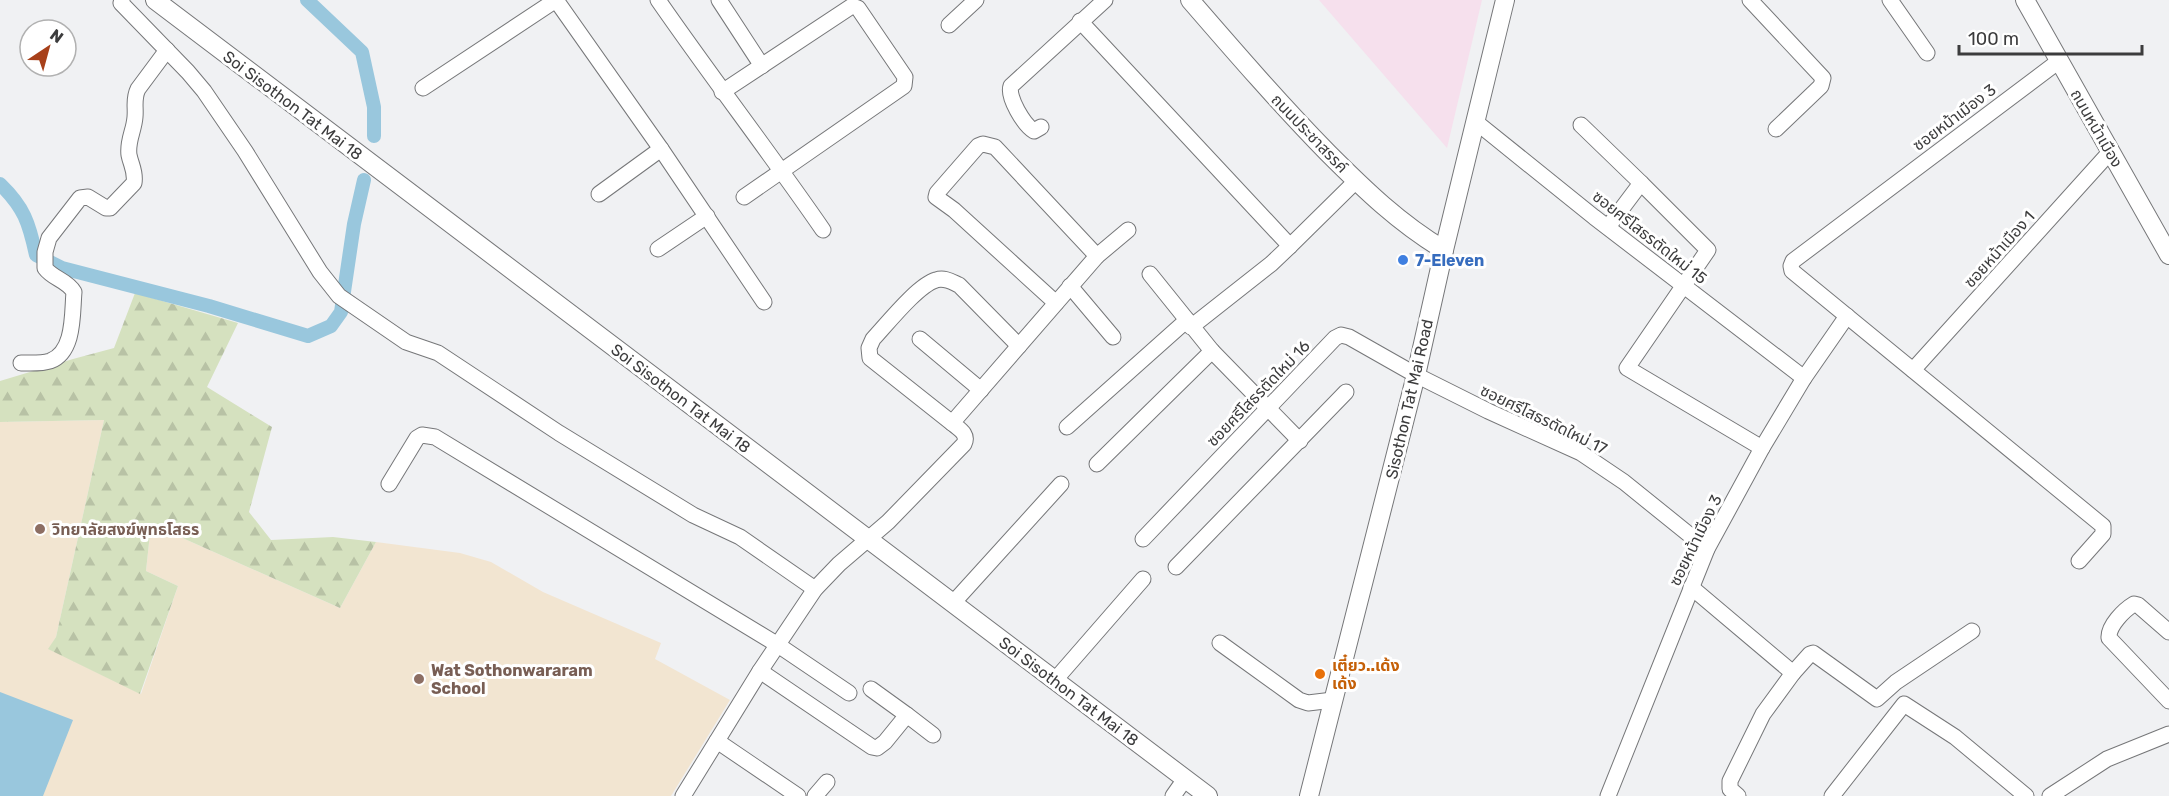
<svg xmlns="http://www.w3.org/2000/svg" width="2169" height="796" viewBox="0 0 2169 796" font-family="Rubik,'Noto Sans Thai',sans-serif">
<defs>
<pattern id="forest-firs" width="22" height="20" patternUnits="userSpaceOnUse" patternTransform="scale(1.5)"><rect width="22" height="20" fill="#d5e1bf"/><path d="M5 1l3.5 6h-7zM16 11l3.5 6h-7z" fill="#b8c2a5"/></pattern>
</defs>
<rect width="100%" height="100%" fill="#f0f1f3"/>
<path fill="#f6e0ed" d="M1319 0H1482L1447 148Z"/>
<path fill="#f2e5d1" d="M104 420 56 637 49 649 141 694 178 586 146 571 151 524 340 608 376 542 460 553 491 562 543 592 661 643 655 659 730 700 671 796H0V422Z"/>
<path fill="url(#forest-firs)" d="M135 293 238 323 207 387 272 427 249 512 271 540 333 537 376 542 340 608 151 524 146 571 178 586 140 694 48 649 56 637 104 420 0 422V381L73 359 114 348Z"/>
<path fill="#99c7dd" d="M0 692 73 720 43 796H0Z"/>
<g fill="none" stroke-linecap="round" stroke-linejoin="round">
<g stroke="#99c7dd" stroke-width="14">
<path d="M307 0 362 52 374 107V136"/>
<path d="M0 184C24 207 29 223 36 255L62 268 209 306 308 336 331 326 341 312 354 224 364 180"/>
</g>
<g stroke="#767779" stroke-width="17">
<g id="minor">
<path d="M122 0 121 3 188 72 204 91 245 151 320 272 339 296 406 342 438 353 559 433 693 515 740 537 815 589"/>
<path d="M556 0 661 149 764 302"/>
<path d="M658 0C712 78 770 153 823 230"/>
<path d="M719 0 762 66"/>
<path d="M1750 0 1823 78 1821 86 1776 129"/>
<path d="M1890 0 1927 53"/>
<path d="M1080 21 1290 246 1356 181"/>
<path d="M949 25 976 0"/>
<path d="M2059 61 1793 261 1791 266 1792 271 2103 526V534L2079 561"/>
<path d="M423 88 556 0"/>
<path d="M722 92 852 6 858 8 905 77 904 86 744 197"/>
<path d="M1476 122 1594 217 1804 378"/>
<path d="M1581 125 1641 183 1608 227"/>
<path d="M1041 127 1034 131C1024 125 1007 97 1011 86L1105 0"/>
<path d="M1641 183 1708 250 1627 368 1762 448"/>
<path d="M599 194 661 149"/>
<path d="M658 249 707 216"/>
<path d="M1150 274 1212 351 1300 441"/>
<path d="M1070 286 1113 337"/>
<path d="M1056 303 954 210 936 197 937 193 978 146 983 144 995 147 1097 256"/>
<path d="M1191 327 1271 264 1290 246"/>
<path d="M920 339 981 390"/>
<path d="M21 363C30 363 41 364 50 361 75 352 72 313 74 292 67 280 53 279 45 268V252L49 238 80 198 88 197 106 208H110L134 183C136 172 131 165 129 155 127 141 134 131 135 117 136 107 133 99 138 89L167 50"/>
<path d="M1913 370 2110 152"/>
<path d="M952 423 870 358 869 348 873 339C887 324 918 285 936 280 945 277 952 282 959 285L1019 346"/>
<path d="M1067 427 1187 320"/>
<path d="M1097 464 1212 351"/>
<path d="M389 484 417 438 422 435 435 437 778 645 849 693"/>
<path d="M1143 539 1335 338 1341 335 1349 337 1416 375 1488 411 1581 453 1624 482 1707 549"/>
<path d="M1176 567 1346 392"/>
<path d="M1691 587 1793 673 1810 654 1813 653 1877 699 1896 682 1972 631"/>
<path d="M953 603 1061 484"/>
<path d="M2169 632 2138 605 2134 604C2124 610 2108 626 2109 638L2169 701"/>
<path d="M1220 643 1299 700 1308 703 1333 700"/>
<path d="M760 671 872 747 877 748 885 742 907 715 871 689"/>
<path d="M1055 680 1143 579"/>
<path d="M907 715 933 735"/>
<path d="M717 741 798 796"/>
<path d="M683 796 760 671 815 589 839 564 888 522 964 444C969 434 959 429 952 423L1097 256 1128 230"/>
<path d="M815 796 827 782"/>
<path d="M1173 796 1185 779"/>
<path d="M1608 796 1707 549 1762 448 1804 378 1847 316"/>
<path d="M1738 796 1730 789V781L1763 714 1793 673"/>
<path d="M1832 796 1904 704 1955 737 2026 796"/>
<path d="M2050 796 2107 759 2169 734"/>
</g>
</g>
<g stroke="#767779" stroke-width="20">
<g id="tertiary">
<path d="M155 0 1208 796"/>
<path d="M1190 0C1235 52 1280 104 1328 153 1365 190 1399 223 1444 250"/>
<path d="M2025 0 2169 255"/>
<path d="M1309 796 1416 375 1444 250 1505 0"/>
</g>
</g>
<use href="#minor" stroke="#fff" stroke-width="15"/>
<use href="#tertiary" stroke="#fff" stroke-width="18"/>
</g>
<circle fill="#3f7fe0" stroke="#fff" stroke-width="2" cx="1403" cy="260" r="6"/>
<g fill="#8d6e63" stroke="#fff" stroke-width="2">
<circle cx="40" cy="529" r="6"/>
<circle cx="419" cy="679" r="6"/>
</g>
<circle fill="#e8710a" stroke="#fff" stroke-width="2" cx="1320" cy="674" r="6"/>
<g text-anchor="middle" stroke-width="6" stroke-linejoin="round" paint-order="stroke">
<g font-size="16" fill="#3c3c3d" stroke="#fff">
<text transform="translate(293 105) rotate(37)" y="6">Soi Sisothon Tat Mai 18</text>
<text transform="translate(1954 117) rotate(-37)" y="6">ซอยหน้าเมือง 3</text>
<text transform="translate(2097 128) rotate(60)" y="6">ถนนหน้าเมือง</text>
<text transform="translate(1310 133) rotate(46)" y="6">ถนนประชาสรรค์</text>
<text transform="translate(1650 237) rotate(38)" y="6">ซอยศรีโสธรตัดใหม่ 15</text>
<text transform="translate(1999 249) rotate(-48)" y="6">ซอยหน้าเมือง 1</text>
<text transform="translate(1258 393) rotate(-46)" y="6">ซอยศรีโสธรตัดใหม่ 16</text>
<text transform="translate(681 398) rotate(37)" y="6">Soi Sisothon Tat Mai 18</text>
<text transform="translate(1409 399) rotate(-77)" y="6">Sisothon Tat Mai Road</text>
<text transform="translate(1544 419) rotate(26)" y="6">ซอยศรีโสธรตัดใหม่ 17</text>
<text transform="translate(1695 540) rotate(-64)" y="6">ซอยหน้าเมือง 3</text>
<text transform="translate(1069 691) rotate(37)" y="6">Soi Sisothon Tat Mai 18</text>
</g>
<g font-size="16" font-weight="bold" fill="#366cbe" stroke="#fff" text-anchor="start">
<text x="1415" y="266">7-Eleven</text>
</g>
<g font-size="16" font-weight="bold" fill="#785e54" stroke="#fff" text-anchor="start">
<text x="52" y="535">วิทยาลัยสงฆ์พุทธโสธร</text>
<text x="431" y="676">Wat Sothonwararam<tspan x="431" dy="18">School</tspan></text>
</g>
<g font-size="16" font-weight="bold" fill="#c56008" stroke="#fff" text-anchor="start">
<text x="1332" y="671">เตี๋ยว..เด้ง<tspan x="1332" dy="18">เด้ง</tspan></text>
</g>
</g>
<g transform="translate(48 48) rotate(36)"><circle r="28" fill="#ffffff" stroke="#b1b1b1" stroke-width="1.5"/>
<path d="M0-4.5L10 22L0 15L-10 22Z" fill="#a7401a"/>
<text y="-9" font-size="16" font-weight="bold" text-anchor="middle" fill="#3c3c3d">N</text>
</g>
<path d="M1959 45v9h183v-9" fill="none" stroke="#3c3c3d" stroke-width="3"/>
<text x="1968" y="45" font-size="18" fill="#3c3c3d" stroke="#ffffff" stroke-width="4.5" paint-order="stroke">100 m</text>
</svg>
